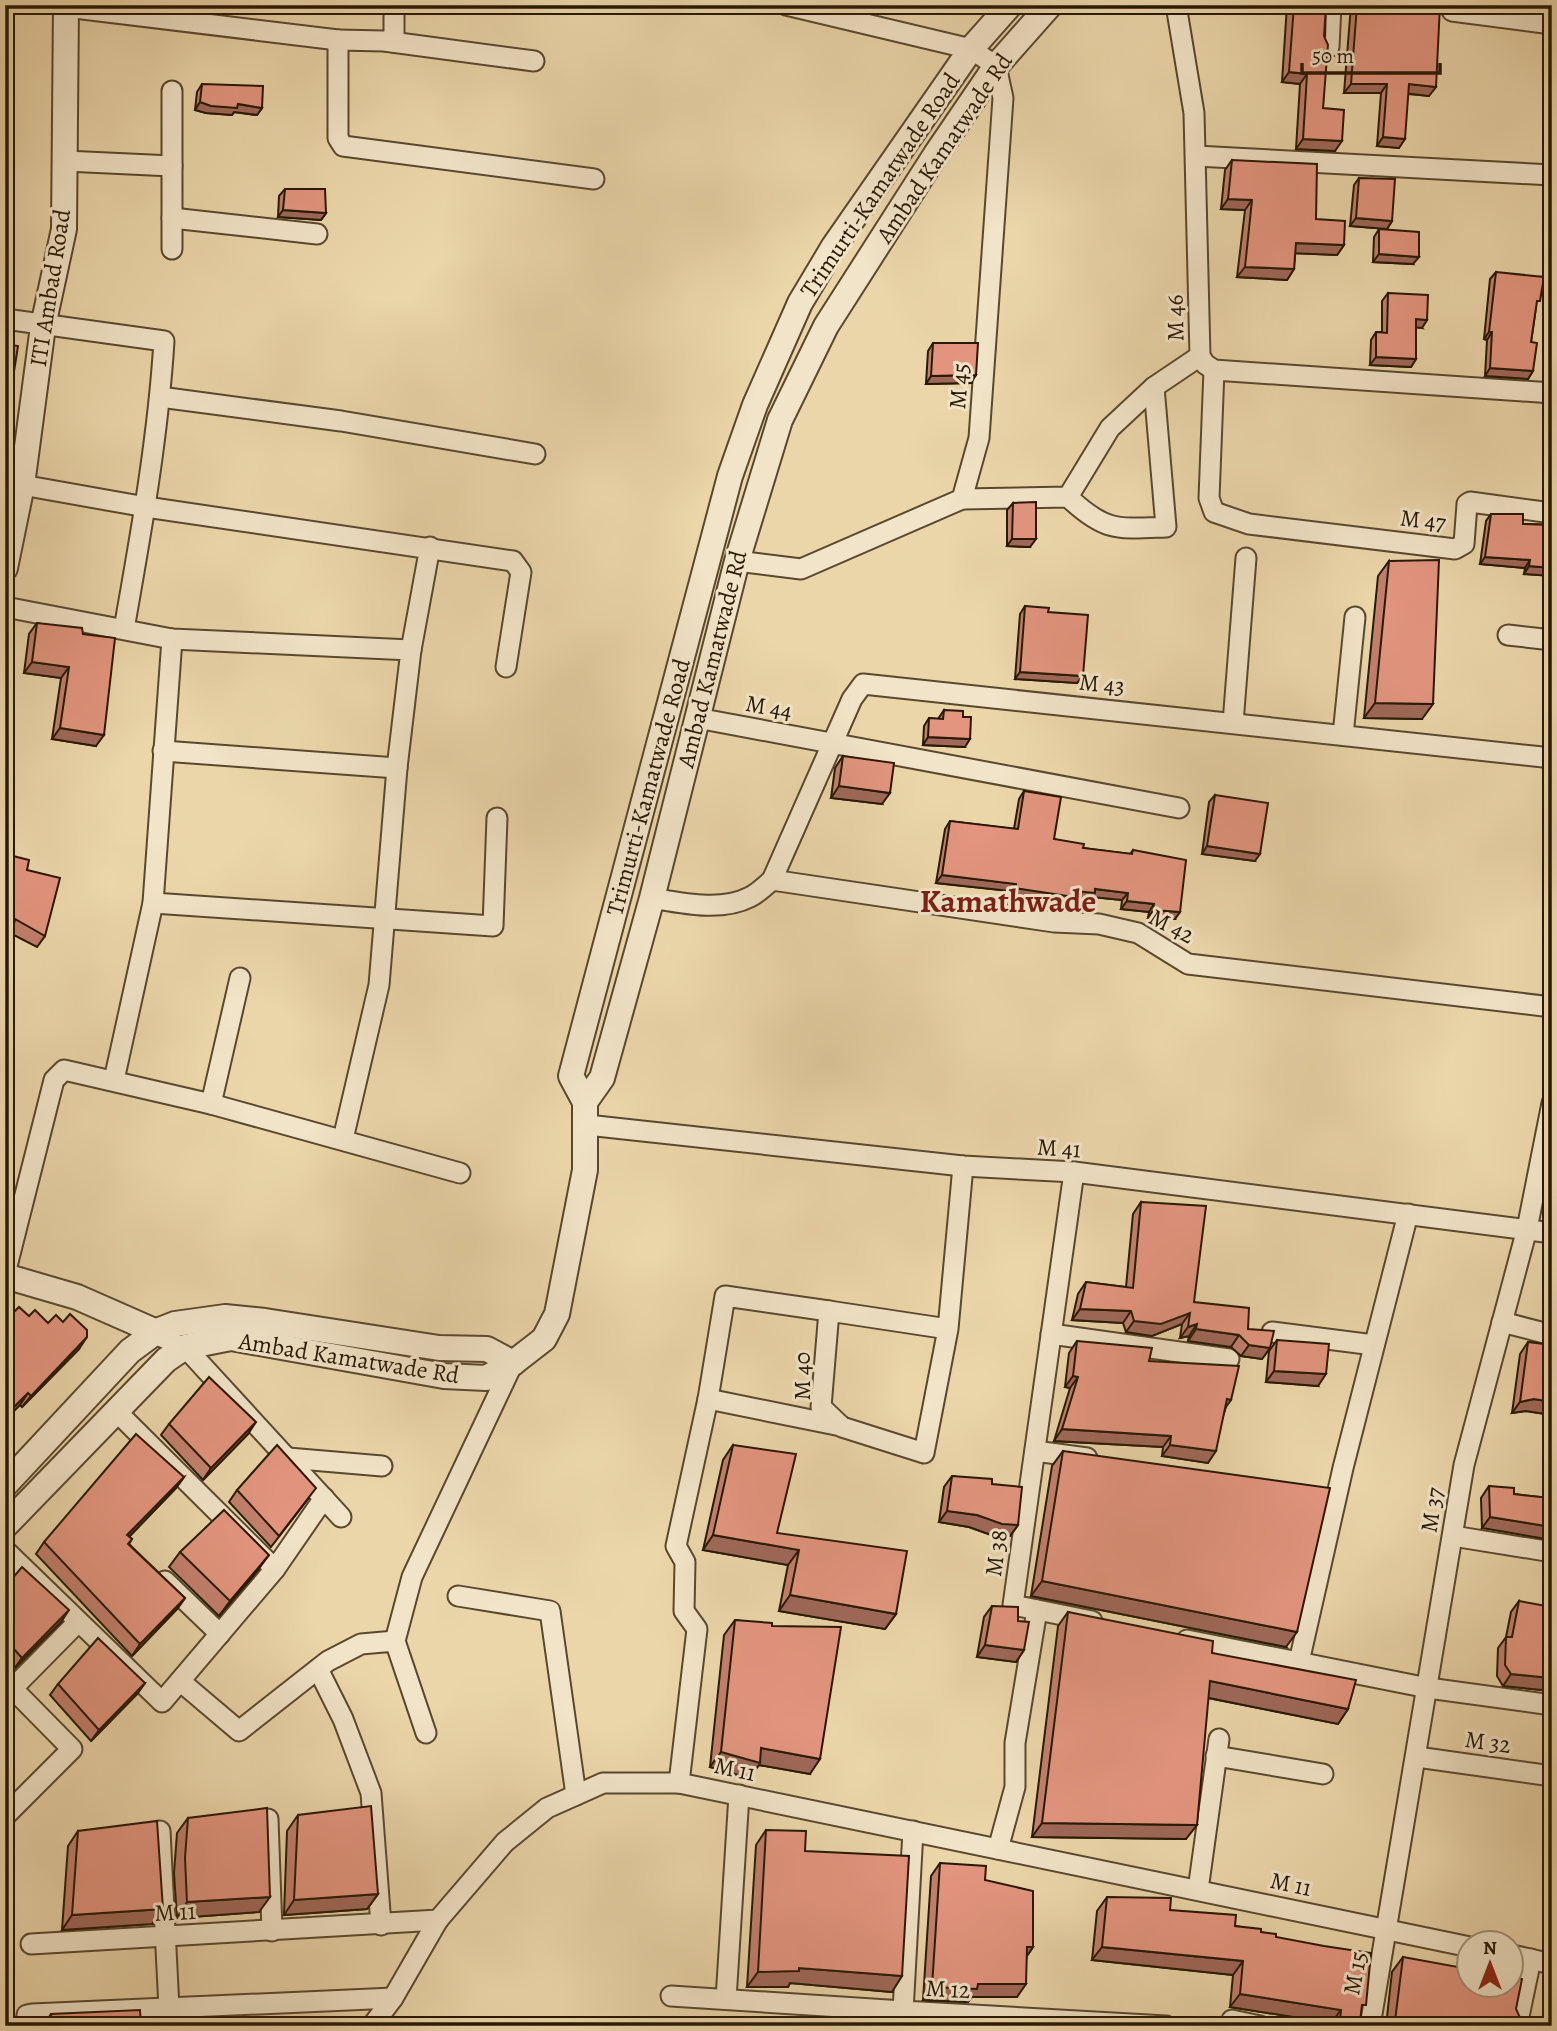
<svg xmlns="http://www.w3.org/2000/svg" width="1557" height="2031" viewBox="0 0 1557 2031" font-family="Alegreya,serif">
<rect width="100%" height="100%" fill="#ebd6aa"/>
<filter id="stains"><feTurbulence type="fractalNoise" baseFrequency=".00286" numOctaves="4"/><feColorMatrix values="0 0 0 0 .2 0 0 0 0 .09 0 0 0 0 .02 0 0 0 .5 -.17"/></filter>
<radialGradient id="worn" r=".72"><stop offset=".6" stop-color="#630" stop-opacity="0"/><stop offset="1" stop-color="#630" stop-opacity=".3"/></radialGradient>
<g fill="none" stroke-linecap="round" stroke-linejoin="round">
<g stroke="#59482e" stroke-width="23">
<g id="minor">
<path d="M394 5V42"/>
<path d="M1176 5 1194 113 1200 356 1205 364 1214 370 1552 393"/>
<path d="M1452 5V11L1552 24"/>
<path d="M66 7 338 40V138L343 146 594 179"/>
<path d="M338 40 384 41 534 61"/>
<path d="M1329 47 1331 5"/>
<path d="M1196 156 1552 175"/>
<path d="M65 161 172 166"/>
<path d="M172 218 317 234"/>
<path d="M172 249V91"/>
<path d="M5 319 164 341C158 438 141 533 124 629"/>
<path d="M1214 370 1209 498 1214 512 1249 524 1455 549 1464 544 1467 504 1470 502 1552 513"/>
<path d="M1154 387 1200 356"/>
<path d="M160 397 341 421 535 454"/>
<path d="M5 453 26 456"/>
<path d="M22 485 146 507 513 561 521 572 506 667"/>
<path d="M962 499 1068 497C1105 532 1117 529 1166 527L1154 387 1110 428 1068 497"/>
<path d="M737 561 801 569 962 499 979 438 1003 98 996 66 971 49 786 5"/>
<path d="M5 607 172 639 411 650 397 768 379 985 343 1139"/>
<path d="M1508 635 1552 640"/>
<path d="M411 650 430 547"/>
<path d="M697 718 1179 808"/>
<path d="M1233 723 1246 558"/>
<path d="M1343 735 1355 617"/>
<path d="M163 751 397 768"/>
<path d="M772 880 852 699 863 684 1552 758"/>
<path d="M652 898C682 903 721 912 750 897 758 893 765 886 772 880L1054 922 1099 924 1138 933 1188 964 1552 1007"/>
<path d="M153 903 493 926 497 818"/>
<path d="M114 1080 153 903 172 639"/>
<path d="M211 1104 240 978"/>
<path d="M587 1125 963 1166 1074 1172 1552 1233"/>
<path d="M1074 1172 1013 1605 1092 1621"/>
<path d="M5 1274 54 1080 64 1070 211 1104 460 1173"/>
<path d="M1502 1322 1552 1335"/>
<path d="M948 1329 829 1311 821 1407 842 1427 924 1453 948 1329 963 1166"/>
<path d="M1272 1332 1374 1345"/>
<path d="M1051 1334 1229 1359"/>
<path d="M185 1347 341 1517"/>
<path d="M708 1399 841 1426"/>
<path d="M1035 1451 1087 1458"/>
<path d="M288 1458 382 1466"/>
<path d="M1453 1536 1552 1552"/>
<path d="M5 1550 162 1702 275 1569 116 1411"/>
<path d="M275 1569 324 1498"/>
<path d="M165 1581 220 1634"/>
<path d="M458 1596 550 1611 576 1795"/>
<path d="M1187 1640 1428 1688 1552 1705"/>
<path d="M395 1641 412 1577 513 1363"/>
<path d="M1299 1662 1343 1468 1408 1214"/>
<path d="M318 1669 343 1719 371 1793 381 1925"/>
<path d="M5 1681 72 1749 5 1816"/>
<path d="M180 1681 239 1731 328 1661 361 1644 395 1641 426 1733"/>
<path d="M5 1696 78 1622"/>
<path d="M1216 1756 1323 1774"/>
<path d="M1417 1757 1552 1776"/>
<path d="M679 1783 697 1629 684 1611 685 1562 676 1546 708 1399 725 1296 829 1311"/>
<path d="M268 1819 272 1931"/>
<path d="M160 1831 169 2008"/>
<path d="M913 1831 903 2011 1166 2026"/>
<path d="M998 1849 1015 1787V1743L1037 1610"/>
<path d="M1198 1890 1219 1739"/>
<path d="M31 1944 438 1920 505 1842 547 1808 603 1783H679L1470 1947"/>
<path d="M1512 1955 1552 1964"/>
<path d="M671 1996 903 2011 902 2026"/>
<path d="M726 1999 739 1795"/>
<path d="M1232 2020 1260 2026"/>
<path d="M26 2026 27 2015 32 2014 393 1998"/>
<path d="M372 2026 393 1998 438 1920"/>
<path d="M1370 2026 1464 1465 1527 1229 1552 1103"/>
<path d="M1517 2026 1531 1959"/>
</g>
</g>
<g stroke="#59482e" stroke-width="28">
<g id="tertiary">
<path d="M5 568 22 485 43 326 64 229 66 5"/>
<path d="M585 1102 571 1076 730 476 755 405 800 303 834 246 971 49 1010 5"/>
<path d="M5 1276 77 1297 168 1337"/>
<path d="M5 1485 130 1351 157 1331 175 1324 225 1317 265 1321 439 1348 487 1349 513 1363"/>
<path d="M5 1526 166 1360 185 1347 231 1338 444 1376 486 1378 513 1363 544 1339 557 1314 585 1170V1102L602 1078 652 898 737 561 780 420 826 326 936 154 996 66 1050 5"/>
</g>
</g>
<use href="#minor" stroke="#f2e4c8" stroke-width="19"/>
<use href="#tertiary" stroke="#f2e4c8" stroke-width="24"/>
</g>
<g fill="#c3806d" stroke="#281804" stroke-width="2">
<path d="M1287 5H1326L1323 108 1335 151 1296 149 1300 84 1282 82Z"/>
<path d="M1351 5H1440L1429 96 1408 94 1399 148 1377 146 1381 93H1344Z"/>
<path d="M202 84 262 108 257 115 234 112 232 115 206 113 195 110 197 92Z"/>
<path d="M1232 160 1316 219 1344 245 1337 255 1295 253 1294 269 1287 280 1237 277 1245 210 1221 209 1225 170Z"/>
<path d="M1359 178 1392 221 1387 229 1350 226 1354 185Z"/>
<path d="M285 189 326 213 321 220 278 217 279 196Z"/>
<path d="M1379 229 1413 264 1373 262 1374 237Z"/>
<path d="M1496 272 1536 307 1531 342 1533 371 1528 379 1485 376 1487 340 1484 339 1490 279Z"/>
<path d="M1388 293 1422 328 1416 327V359L1411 367 1370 365 1371 340 1376 332H1382V301Z"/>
<path d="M933 343 971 383 926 384 928 351Z"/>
<path d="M1013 503 1030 547 1007 546V510Z"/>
<path d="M1491 514 1523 524 1552 525V576L1524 574 1525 568 1480 564 1486 521Z"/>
<path d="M1389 561 1422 719 1364 718 1378 576Z"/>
<path d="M1025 606 1048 612 1083 676 1077 683 1015 679 1020 614Z"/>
<path d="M37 623 83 634 96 746 52 739 61 678 24 673 29 634Z"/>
<path d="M944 710 965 747 923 745 924 726 929 718 938 719Z"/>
<path d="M843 756 882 804 831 798 835 768Z"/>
<path d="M1024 791 1054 839 1083 848 1130 854 1133 850 1175 919 1148 918 1149 912 1121 909 1122 900 1092 897 1089 901 1073 899 1069 904 1010 895V891L936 883 945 829 950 821 1014 829 1019 799Z"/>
<path d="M1215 795 1255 861 1202 854 1209 802Z"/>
<path d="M5 854 27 870 45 936 37 947 10 933 5 939Z"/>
<path d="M1141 1202 1194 1302 1248 1329 1270 1348 1262 1359 1241 1356 1231 1347 1188 1341 1189 1336 1180 1338 1182 1324 1152 1336 1126 1332 1123 1323 1072 1320 1078 1294 1086 1282 1126 1287 1133 1214Z"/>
<path d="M13 1313 29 1316 48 1323 79 1349 22 1407 20 1405Z"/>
<path d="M1277 1340 1318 1386 1266 1382 1269 1351Z"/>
<path d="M1077 1341 1149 1361 1231 1400 1226 1407 1208 1463 1162 1456 1163 1447 1054 1441 1070 1388 1065 1387 1069 1353Z"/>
<path d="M1528 1342 1552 1345V1415L1526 1411 1512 1413 1520 1354Z"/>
<path d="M169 1424 248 1434 203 1480 161 1435Z"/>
<path d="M733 1445 777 1533 896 1614 885 1629 779 1611 788 1565 703 1550 723 1460Z"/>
<path d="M1063 1451 1286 1647 1031 1596 1052 1466Z"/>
<path d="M952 1476 992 1484 1018 1525 1010 1536H994L969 1527 939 1522 944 1487Z"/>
<path d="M184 1477 176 1488 129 1537 132 1539 129 1544 185 1598 177 1609 132 1656 36 1554 44 1542Z"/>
<path d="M1489 1486 1514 1494 1540 1497 1482 1528 1481 1498Z"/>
<path d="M237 1490 308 1499 271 1547 229 1502Z"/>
<path d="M180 1552 258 1570 219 1616 169 1567Z"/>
<path d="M5 1587 61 1622 14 1669 5 1659Z"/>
<path d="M1519 1601 1542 1690 1503 1686 1497 1676 1498 1648 1506 1637 1511 1612Z"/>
<path d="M992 1606 1018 1621 1024 1650 1016 1662 977 1657 984 1617Z"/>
<path d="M1068 1612 1212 1653 1348 1709 1338 1724 1208 1698 1186 1839 1032 1837 1058 1626Z"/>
<path d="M735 1620 772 1626 810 1774 759 1765 749 1778 710 1767 724 1635Z"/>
<path d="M145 1683 137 1694 91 1741 50 1695 58 1684Z"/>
<path d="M298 1815 378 1894 367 1909 284 1915 287 1831Z"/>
<path d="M188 1818 259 1912 177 1918 174 1873 177 1833Z"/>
<path d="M766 1830 805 1851 892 1992 790 1983 788 1987H747L756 1845Z"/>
<path d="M78 1831 152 1924 62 1930 68 1846Z"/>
<path d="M940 1863 985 1880 1033 1947 1027 1956 1017 1997H972L968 2002 923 2000 931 1876Z"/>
<path d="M1107 1897 1170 1910 1261 1932 1276 1937 1361 2012 1360 2022 1357 2026H1331V2023L1230 2007 1233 1975 1092 1960 1097 1911Z"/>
<path d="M1403 1957 1516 2009 1521 2026H1386L1392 1972Z"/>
<path d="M1552 1991V2026H1542L1546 1999Z"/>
<path d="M51 2014 141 2026H43Z"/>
</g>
<g fill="#9f6859" stroke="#281804" stroke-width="2">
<path d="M1289 72 1307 74 1300 84 1282 82Z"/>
<path d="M1351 84H1387L1381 93H1344Z"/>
<path d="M1409 84 1436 87 1429 96 1403 93Z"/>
<path d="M200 102 238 104 262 108 257 115 234 112 232 115 206 113 195 110Z"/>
<path d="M1383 137 1405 139 1399 148 1377 146Z"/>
<path d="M1303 139 1342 141 1335 151 1296 149Z"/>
<path d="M1228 199 1252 200 1245 210 1221 209Z"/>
<path d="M283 210 326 213 321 220 278 217Z"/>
<path d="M1356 218 1392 221 1387 229 1350 226Z"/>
<path d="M1296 243 1344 245 1337 255 1289 253Z"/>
<path d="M1379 254 1419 257 1413 264 1373 262Z"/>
<path d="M1245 267 1294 269 1287 280 1237 277Z"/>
<path d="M1416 319 1427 320 1422 328 1411 327Z"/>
<path d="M1489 332H1492L1487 340 1484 339Z"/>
<path d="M1376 357 1416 359 1411 367 1370 365Z"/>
<path d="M1490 368 1533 371 1528 379 1485 376Z"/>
<path d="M976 375 971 383 926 384 931 376Z"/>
<path d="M1012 539H1036L1030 547 1007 546Z"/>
<path d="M1485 557 1530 560 1525 568 1480 564Z"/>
<path d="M1529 566 1552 568V576L1524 574Z"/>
<path d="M32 662 69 667 61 678 24 673Z"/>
<path d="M1020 672 1083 676 1077 683 1015 679Z"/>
<path d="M1375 703 1433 704 1422 719 1364 718Z"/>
<path d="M60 728 104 735 96 746 52 739Z"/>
<path d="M928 737 970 739 965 747 923 745Z"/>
<path d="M839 786 890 793 882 804 831 798Z"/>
<path d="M1207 846 1260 854 1255 861 1202 854Z"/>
<path d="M942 875 1016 884 1010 891 936 883Z"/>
<path d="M1015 888 1075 891 1095 889 1128 893 1122 900 1092 897 1089 901 1073 899 1069 904 1010 895Z"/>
<path d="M1127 901 1154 904 1149 912 1121 909Z"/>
<path d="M1153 910 1180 912 1175 919 1148 918Z"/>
<path d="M5 927 13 929 5 939Z"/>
<path d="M1080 1309 1131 1311 1123 1323 1072 1320Z"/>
<path d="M1190 1313 1182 1324 1152 1336 1126 1332 1134 1321Z"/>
<path d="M1197 1324 1189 1336 1180 1338 1188 1327Z"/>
<path d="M1196 1329 1239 1335 1231 1347 1188 1341Z"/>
<path d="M87 1337 79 1349 22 1407 31 1396Z"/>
<path d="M1249 1345 1270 1348 1262 1359 1241 1356Z"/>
<path d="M1274 1371 1326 1374 1318 1386 1266 1382Z"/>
<path d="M1073 1376 1078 1377 1070 1388 1065 1387Z"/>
<path d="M28 1393 20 1405 5 1420V1416Z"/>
<path d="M1534 1399 1552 1402V1415L1526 1411 1512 1413 1520 1402Z"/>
<path d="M256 1422 248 1434 203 1480 211 1468Z"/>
<path d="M1062 1429 1171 1436 1163 1447 1054 1441Z"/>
<path d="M1170 1445 1216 1451 1208 1463 1162 1456Z"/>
<path d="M184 1477 176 1488 119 1547 127 1535Z"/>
<path d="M947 1511 977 1515 1018 1525 1010 1536H994L969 1527 939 1522Z"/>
<path d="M1490 1517 1552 1527V1540L1482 1528Z"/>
<path d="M713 1535 799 1550 788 1565 703 1550Z"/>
<path d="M269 1555 258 1570 219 1616 230 1601Z"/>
<path d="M1042 1581 1297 1632 1286 1647 1031 1596Z"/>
<path d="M790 1595 896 1614 885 1629 779 1611Z"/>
<path d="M185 1598 177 1609 132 1656 140 1644Z"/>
<path d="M69 1610 61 1622 14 1669 22 1658Z"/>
<path d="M985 1645 1024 1650 1016 1662 977 1657Z"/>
<path d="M1511 1674 1550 1678 1542 1690 1503 1686Z"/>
<path d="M1210 1681 1348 1709 1338 1724 1199 1696Z"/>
<path d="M145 1683 137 1694 91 1741 99 1730Z"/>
<path d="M761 1748 820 1759 810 1774 759 1765 749 1778 710 1767 721 1752Z"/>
<path d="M1042 1823 1197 1825 1186 1839 1032 1837Z"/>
<path d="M378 1894 367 1909 284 1915 294 1900Z"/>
<path d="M270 1897 259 1912 177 1918 187 1902Z"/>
<path d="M163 1909 152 1924 62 1930 72 1915Z"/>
<path d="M1027 1947H1033L1024 1960Z"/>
<path d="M1102 1947 1243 1961 1233 1975 1092 1960Z"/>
<path d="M799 1968 902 1976 892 1992 790 1983 788 1987H747L758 1972Z"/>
<path d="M978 1984H1026L1017 1997H972L968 2002 923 2000 932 1987Z"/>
<path d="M1240 1994 1341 2010 1331 2023 1230 2007Z"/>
<path d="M1340 2020 1360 2022 1357 2026H1335Z"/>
<path d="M1395 2021 1400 2022 1397 2026H1392Z"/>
</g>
<g fill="#e3957f" stroke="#281804" stroke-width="2">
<path d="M1294 5H1326L1324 36 1328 45 1323 108 1344 110 1342 141 1303 139 1307 74 1289 72Z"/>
<path d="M1357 5H1440L1436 87 1409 84 1405 139 1383 137 1387 84H1351Z"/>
<path d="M202 84 263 86 262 108 238 104 237 108 211 106 200 102Z"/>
<path d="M1232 160 1317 164 1316 219 1345 221 1344 245 1296 243 1294 269 1245 267 1252 200 1228 199Z"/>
<path d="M1359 178 1395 179 1392 221 1356 218Z"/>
<path d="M285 189H325L326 213 283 210Z"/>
<path d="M1379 229 1419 232V257L1379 254Z"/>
<path d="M1496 272 1544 277 1540 301H1537L1531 342 1537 343 1533 371 1490 368 1492 332H1489Z"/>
<path d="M1388 293 1428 295 1427 320 1416 319V359L1376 357V332L1387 333Z"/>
<path d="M933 343H978L976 375 931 376Z"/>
<path d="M5 344 18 346 10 397 5 396Z"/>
<path d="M1036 502V539H1012L1013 503Z"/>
<path d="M1491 514H1523V524L1552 525V568L1529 566 1530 560 1485 557Z"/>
<path d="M1439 560 1433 704 1375 703 1389 561Z"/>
<path d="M1025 606 1049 608 1048 612 1088 615 1083 676 1020 672Z"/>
<path d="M37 623 82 628 83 634 115 638 104 735 60 728 69 667 32 662Z"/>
<path d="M944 710 963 711V717H971L970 739 928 737 929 718 943 719Z"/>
<path d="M843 756 894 763 890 793 839 786Z"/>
<path d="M1024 791 1061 797 1054 839 1084 844 1083 848 1132 854 1133 850 1186 860 1180 912 1153 910 1154 904 1127 901 1128 893 1095 889V893L1075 891 1074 897 1015 888 1016 884 942 875 950 821 1018 829Z"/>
<path d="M1215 795 1268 803 1260 854 1207 846Z"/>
<path d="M5 854 29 860 27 870 60 878 45 936 15 919 13 929 5 927Z"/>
<path d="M1141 1202 1206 1206 1194 1302 1249 1308 1248 1329 1274 1331 1270 1348 1249 1345 1239 1335 1196 1329 1197 1324 1188 1327 1190 1313 1161 1324 1134 1321 1131 1311 1080 1309 1086 1282 1133 1288Z"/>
<path d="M6 1307 13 1313 19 1307 29 1316 35 1310 48 1323 56 1315 63 1322 70 1314 87 1330V1337L31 1396 28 1393 5 1416V1308Z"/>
<path d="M1277 1340 1329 1344 1326 1374 1274 1371Z"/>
<path d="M1077 1341 1152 1348 1149 1361 1239 1366 1231 1400 1227 1399 1216 1451 1170 1445 1171 1436 1062 1429 1078 1377 1073 1376Z"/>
<path d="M1528 1342 1552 1345V1402L1534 1399 1520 1402Z"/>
<path d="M209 1377 256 1422 211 1468 169 1424Z"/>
<path d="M136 1434 184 1477 127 1535 132 1539 128 1544 185 1598 140 1644 44 1542Z"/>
<path d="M277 1445 316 1488 279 1536 237 1490Z"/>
<path d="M733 1445 796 1454 777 1533 907 1551 896 1614 790 1595 799 1550 713 1535Z"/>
<path d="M1063 1451 1330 1488 1297 1632 1042 1581Z"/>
<path d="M952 1476 992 1479V1484L1022 1487 1018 1525 1002 1524 977 1515 947 1511Z"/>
<path d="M1489 1486 1514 1488V1494L1540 1497H1552V1527L1490 1517Z"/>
<path d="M224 1510 269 1555 230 1601 180 1552Z"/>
<path d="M22 1567 69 1610 22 1658 5 1639V1587Z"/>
<path d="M1519 1601 1552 1607V1669L1550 1678 1511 1674 1505 1665 1506 1637H1512Z"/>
<path d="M992 1606 1018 1607V1621L1029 1622 1024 1650 985 1645Z"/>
<path d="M1068 1612 1213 1641 1212 1653 1356 1680 1348 1709 1210 1681 1197 1825 1042 1823Z"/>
<path d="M735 1620 772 1623V1626L841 1627 820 1759 761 1748 760 1763 721 1752Z"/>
<path d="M98 1638 145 1683 99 1730 58 1684Z"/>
<path d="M371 1806 378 1894 294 1900 298 1815Z"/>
<path d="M267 1808 270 1897 187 1902 185 1858 188 1818Z"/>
<path d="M157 1821 163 1909 72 1915 78 1831Z"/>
<path d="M766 1830 806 1831 805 1851 909 1856 902 1976 799 1968V1971L758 1972Z"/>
<path d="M940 1863 986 1866 985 1880 1033 1891V1947H1027L1026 1984H978L977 1989 932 1987Z"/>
<path d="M1107 1897 1171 1898 1170 1910 1236 1915 1235 1926 1261 1929V1932L1276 1934V1937L1324 1946 1371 1953 1366 2005H1362L1360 2022 1340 2020 1341 2010 1240 1994 1243 1961 1102 1947Z"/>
<path d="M1403 1957 1469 1969V1985H1511V1977L1522 1979 1516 2009 1522 2022 1521 2026H1408L1400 2025V2022L1395 2021Z"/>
<path d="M140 2010 141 2026H52L51 2014Z"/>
</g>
<g text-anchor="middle" stroke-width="6" stroke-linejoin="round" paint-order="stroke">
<g font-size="24" fill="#281804" stroke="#f2e4c8">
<text transform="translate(944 148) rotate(-56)" y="8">Ambad Kamatwade Rd</text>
<text transform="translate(880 185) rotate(-56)" y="8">Trimurti-Kamatwade Road</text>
<text transform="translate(50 288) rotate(-81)" y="8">ITI Ambad Road</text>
<text transform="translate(1175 318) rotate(-91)" y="8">M 46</text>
<text transform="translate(959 386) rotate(-85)" y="8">M 45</text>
<text transform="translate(1423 520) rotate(7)" y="8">M 47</text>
<text transform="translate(712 659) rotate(-76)" y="8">Ambad Kamatwade Rd</text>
<text transform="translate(1102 684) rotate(6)" y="8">M 43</text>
<text transform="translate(769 707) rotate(11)" y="8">M 44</text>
<text transform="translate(648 787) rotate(-75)" y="8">Trimurti-Kamatwade Road</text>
<text transform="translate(1172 926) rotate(28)" y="8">M 42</text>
<text transform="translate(1059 1148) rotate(4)" y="8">M 41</text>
<text transform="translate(349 1358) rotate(9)" y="8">Ambad Kamatwade Rd</text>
<text transform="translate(802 1376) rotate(-90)" y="8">M 40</text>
<text transform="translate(1432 1510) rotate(-81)" y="8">M 37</text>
<text transform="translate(996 1553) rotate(-82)" y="8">M 38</text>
<text transform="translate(1488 1742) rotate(8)" y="8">M 32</text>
<text transform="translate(735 1769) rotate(12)" y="8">M 11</text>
<text transform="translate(1291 1884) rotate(12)" y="8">M 11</text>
<text transform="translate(175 1912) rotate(-3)" y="8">M 11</text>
<text transform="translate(1355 1973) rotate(-79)" y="8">M 15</text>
<text transform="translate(948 1989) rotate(3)" y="8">M 12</text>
</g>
<g font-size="32" font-weight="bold" fill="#7a1f14" stroke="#f2e4c8">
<text x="1008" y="912">Kamathwade</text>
</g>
</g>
<rect width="1557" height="2031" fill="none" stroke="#ebd6aa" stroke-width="28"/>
<rect x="7" y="7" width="1543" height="2017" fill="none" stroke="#281804" stroke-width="3.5"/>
<rect x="14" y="14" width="1529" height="2003" fill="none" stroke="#281804" stroke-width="2"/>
<g transform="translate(1490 1964)"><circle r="33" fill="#f2e4c8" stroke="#a1927a" stroke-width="2"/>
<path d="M0-5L12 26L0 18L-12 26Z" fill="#8f2418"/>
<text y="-10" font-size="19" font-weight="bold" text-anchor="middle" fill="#281804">N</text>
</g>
<path d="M1302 63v10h138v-10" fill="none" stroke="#281804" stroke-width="3.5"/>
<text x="1312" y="63" font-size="21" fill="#281804" stroke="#f2e4c8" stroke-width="5" paint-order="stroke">50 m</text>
<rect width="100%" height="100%" filter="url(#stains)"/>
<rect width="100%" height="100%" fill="url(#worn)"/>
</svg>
